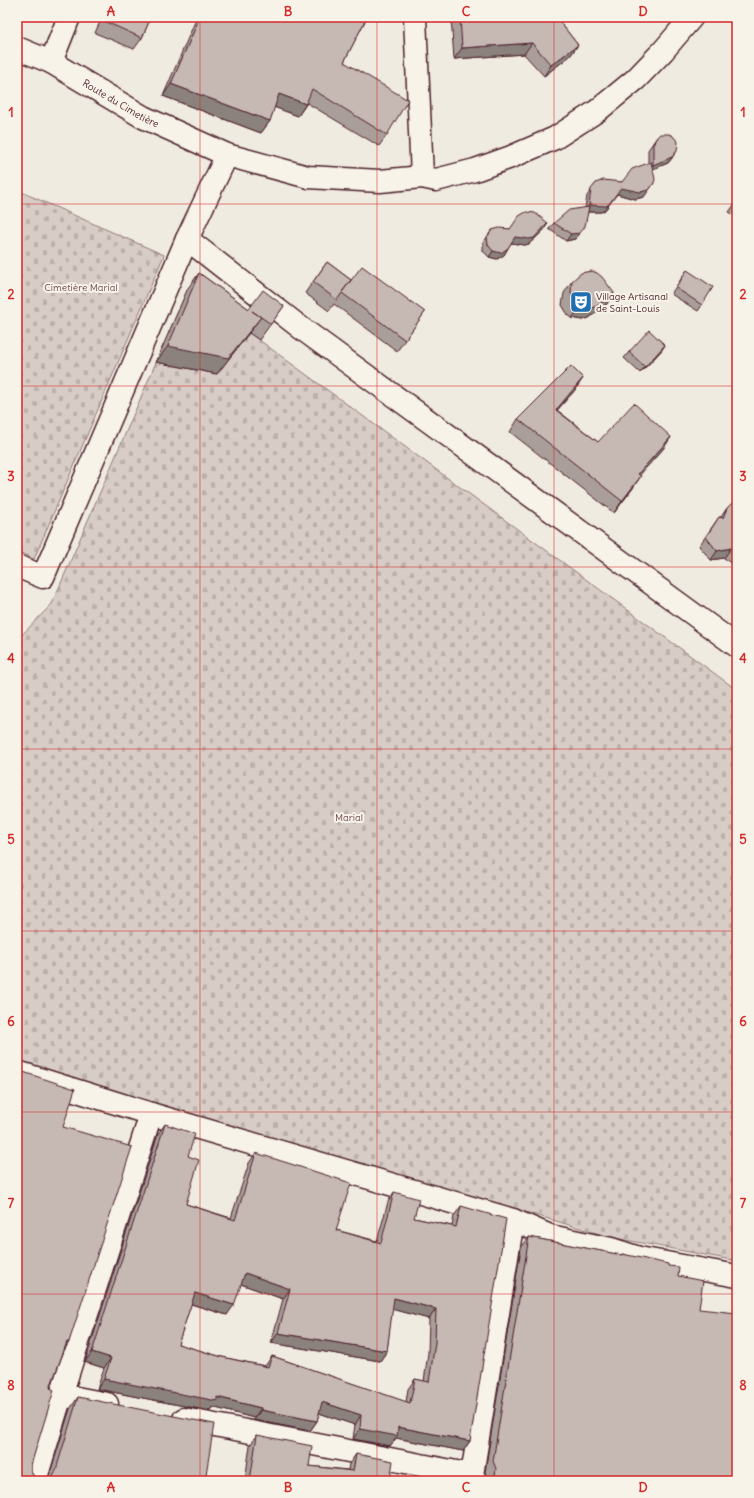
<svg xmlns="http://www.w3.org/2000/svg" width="754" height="1498" viewBox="0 0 754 1498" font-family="Delius,sans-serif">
<defs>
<pattern id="cemetery-stones" width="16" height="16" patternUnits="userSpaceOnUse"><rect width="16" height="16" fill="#d8cdc6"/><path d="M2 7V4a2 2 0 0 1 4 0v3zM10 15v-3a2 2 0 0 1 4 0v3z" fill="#bbb0aa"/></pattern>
</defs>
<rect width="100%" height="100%" fill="#f0ebe0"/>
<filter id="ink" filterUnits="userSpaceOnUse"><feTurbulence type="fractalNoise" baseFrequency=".025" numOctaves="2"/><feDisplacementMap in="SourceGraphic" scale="8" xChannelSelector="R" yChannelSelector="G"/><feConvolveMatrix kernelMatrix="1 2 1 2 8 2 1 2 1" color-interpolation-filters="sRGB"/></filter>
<g filter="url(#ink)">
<g fill="url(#cemetery-stones)" stroke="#917678">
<path d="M17 190 164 255 34 559 17 551Z"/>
<path d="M188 288 737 690V1261L610 1237 457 1192 123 1099 17 1066V640L52 604Z"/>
</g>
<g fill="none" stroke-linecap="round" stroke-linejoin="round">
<g stroke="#4a1f2b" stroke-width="25">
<g id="minor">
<path d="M415 17 422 177"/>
<path d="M51 62 69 17"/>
<path d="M187 239 301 328 737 646"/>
<path d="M17 566 43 577 187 239 227 155"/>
<path d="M17 1072 151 1114 513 1220 550 1236 611 1249 639 1258 737 1276"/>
<path d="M61 1395 107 1404"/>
<path d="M184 1419 472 1475"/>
<path d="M35 1481 61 1395 151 1114"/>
<path d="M476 1481 472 1475 513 1220"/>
</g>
</g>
<g stroke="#4a1f2b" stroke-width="25">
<g id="highway">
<path id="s1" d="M17 48 51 62 143 117 227 155 308 177 380 181 422 177 436 180 475 170 511 157 555 138 597 111 636 79 663 51 692 17"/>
</g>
</g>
<use href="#minor" stroke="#f7f3e8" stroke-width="22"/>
<use href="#highway" stroke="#f7f3e8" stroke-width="22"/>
</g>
<g fill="#aa9e9a" stroke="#4a1f2b" fill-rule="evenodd">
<path d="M102 17H151L142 38 134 49 95 33Z"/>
<path d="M197 17H367L344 62 387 135 379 146 307 103 298 116 274 107 270 121 261 133 163 96Z"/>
<path d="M451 17H556L578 45 570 56 544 76 524 54 454 59Z"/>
<path d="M657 137 673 157 668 163 653 169 644 197 635 199 617 194 605 210 601 212H588L580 232 575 239 566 241 549 229 554 223 585 208 587 196 596 183 622 182 648 163V150Z"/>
<path d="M737 201V217L729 212Z"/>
<path d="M510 229 544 230 529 244 525 245 511 243 504 255 497 259 489 257 483 251V243L492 230Z"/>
<path d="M327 262 351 280 425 312 397 351 334 304 329 311 305 293Z"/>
<path d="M687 270 702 305 698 311 671 294Z"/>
<path d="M199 273 249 309 284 306 259 340 249 333 217 374 156 362 188 288Z"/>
<path d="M572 281 614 293 606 305 589 318 583 320 572 318 568 315 562 305 564 293Z"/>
<path d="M665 345 661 351 640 373 624 358 629 352Z"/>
<path d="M583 378 575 390 557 410 598 442 671 437 663 449 639 475 633 488 614 513 510 432 518 419Z"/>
<path d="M737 453V462L733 459Z"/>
<path d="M737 498V568L724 558 711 560 699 546 719 517H721L727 508Z"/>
<path d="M17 1070 63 1127 69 1342 64 1351 50 1388 31 1465V1472L35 1478 40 1481H47L48 1480 70 1409 78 1397 205 1481H17Z"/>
<path d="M165 1124 188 1156 186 1204 231 1218 249 1163 256 1153 336 1230 377 1241 388 1202 394 1192 414 1218 452 1226 454 1216 461 1206 470 1441 463 1451 396 1438 390 1446 353 1439 355 1425 319 1413 317 1421 310 1431 254 1420V1418L212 1407 210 1411 97 1389 104 1368 85 1362 158 1134ZM241 1284 283 1299 271 1343 380 1361 387 1351 392 1309 429 1319 428 1353 424 1381 415 1379 408 1389 406 1402 272 1356 265 1366 222 1357 178 1344 191 1304 227 1315Z"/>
<path d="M529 1237 621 1255 622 1254 668 1266 678 1276 699 1309 736 1481H488V1480L485 1472 521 1248Z"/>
<path d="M257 1435 309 1466 348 1470 349 1464 356 1454 390 1481H245L250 1445Z"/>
</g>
<g fill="#8b817d" stroke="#4a1f2b">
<path d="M532 43 524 54 454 59 462 48Z"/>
<path d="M578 45 570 56 544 76 551 65Z"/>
<path d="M171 84 270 121 261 133 163 96Z"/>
<path d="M279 94 306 104 298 116 271 106Z"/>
<path d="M677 151 668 163 648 171 653 165Z"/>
<path d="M654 183 644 197 635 199 617 194 605 210 601 212H585L589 205 621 188Z"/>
<path d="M548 223 544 230 529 244 525 245 511 243 515 237Z"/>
<path d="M585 226 575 239 566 241 571 234Z"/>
<path d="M508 248 504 255 497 259 489 257 493 251Z"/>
<path d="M614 293 606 305 589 318 583 320 572 318 581 306Z"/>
<path d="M261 317 249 333 217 374 156 362 168 346Z"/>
<path d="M665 345 661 351 640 373 645 367Z"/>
<path d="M583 378 575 390 547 422 556 410Z"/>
<path d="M671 437 663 449 630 486 638 474Z"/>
<path d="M641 476 633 488 614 513 622 501Z"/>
<path d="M731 548 724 558 711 560 717 551Z"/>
<path d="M245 1273 290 1289 283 1299 238 1283Z"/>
<path d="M195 1293 234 1305 227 1315 188 1303Z"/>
<path d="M394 1298 436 1309 429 1319 387 1308Z"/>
<path d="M278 1333 387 1351 380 1361 271 1343Z"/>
<path d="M67 1342H69L61 1354Z"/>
<path d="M92 1352 111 1358 104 1368 85 1362Z"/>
<path d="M104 1379 217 1397 261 1408 254 1418 212 1407 210 1411 97 1389Z"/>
<path d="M322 1402 361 1415 355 1425 316 1412Z"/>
<path d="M261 1410 317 1421 310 1431 254 1420Z"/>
<path d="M398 1427 470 1441 463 1451 396 1438 390 1446 353 1439 360 1429Z"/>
</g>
<g fill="#c6b8b3" stroke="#4a1f2b" fill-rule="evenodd">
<path d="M105 17H151L142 38 104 21Z"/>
<path d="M200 17H367L344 62 408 100 387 135 312 89 306 104 279 94 270 121 171 84Z"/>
<path d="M460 17H556L578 45 551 65 532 43 462 48Z"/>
<path d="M660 134H669L673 136 678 142 677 151 672 157 653 165V144L657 137Z"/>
<path d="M651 162 655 179 654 183 649 190 640 192 621 188 609 204 606 206 589 205 591 189 596 183 603 180 622 182 632 169Z"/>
<path d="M737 201V208L734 206Z"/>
<path d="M589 207 585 226 580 233 571 234 554 223 569 210Z"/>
<path d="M526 212 535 213 548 223 534 238 529 239 515 237 508 248 501 253 493 251 488 245 487 237 492 230 499 228 510 229 519 216Z"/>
<path d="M327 262 351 280 342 292 362 266 425 312 405 340 342 293 337 300 313 282Z"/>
<path d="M687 270 713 287 702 305 676 288Z"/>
<path d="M592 271 597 273 602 277 614 293 597 306 592 308 581 306 576 303 571 293 572 281 581 273 586 272Z"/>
<path d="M199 273 249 309 263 290 284 306 271 324 252 311 261 317 228 358 168 346Z"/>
<path d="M649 330 665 345 645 367 629 352Z"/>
<path d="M571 366 583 378 556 410 598 442 634 403 671 437 638 474 641 476 622 501 518 419Z"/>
<path d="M737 498V553L731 548 717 551 706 537 719 517 723 518 727 508Z"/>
<path d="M17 1070 75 1089 63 1127 132 1147 69 1342H67L50 1388 54 1390 31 1465V1472L35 1478 40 1481H47L52 1478 55 1473 78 1397 214 1424 205 1481H17V1182L19 1177H17Z"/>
<path d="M165 1124 195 1134 188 1156 199 1160 186 1204 235 1220 256 1153 351 1183 336 1230 381 1243 394 1192 419 1199 414 1218 456 1227 461 1206 506 1219 470 1441 398 1427 397 1436 360 1429 361 1415 322 1402 317 1421 261 1410V1408L217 1397V1401L104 1379 111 1358 92 1352ZM245 1273 290 1289 278 1333 387 1351 394 1298 436 1309 435 1343 429 1382 415 1379 410 1403 272 1356 268 1367 222 1357 178 1344 195 1293 234 1305Z"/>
<path d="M529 1237 622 1255V1254L632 1256 668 1264V1266L679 1267 678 1276 703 1281 699 1309 737 1313V1471L736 1481H489L491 1480 495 1475 496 1469 493 1461Z"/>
<path d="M257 1435 312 1446 309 1466 353 1471 356 1454 393 1461 390 1481H250Z"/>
<path d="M440 1478 470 1481H440Z"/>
<path d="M474 1478 478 1481H474Z"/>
</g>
</g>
<path fill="none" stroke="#d62828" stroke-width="1" stroke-opacity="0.55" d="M200 17V1481M377 17V1481M554 17V1481M17 204H737M17 386H737M17 567H737M17 749H737M17 931H737M17 1112H737M17 1294H737"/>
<defs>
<g id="theatre-square" transform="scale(1.15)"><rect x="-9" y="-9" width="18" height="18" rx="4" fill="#1f6fb2" stroke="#f7f3e8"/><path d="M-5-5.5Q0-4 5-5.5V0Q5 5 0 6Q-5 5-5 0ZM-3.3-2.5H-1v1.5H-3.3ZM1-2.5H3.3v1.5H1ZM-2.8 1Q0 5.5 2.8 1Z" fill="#fff"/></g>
</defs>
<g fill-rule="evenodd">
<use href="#theatre-square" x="581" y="302"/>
</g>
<g text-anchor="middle" stroke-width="4" stroke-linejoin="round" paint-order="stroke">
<g font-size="10" fill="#4a1f2b" stroke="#f7f3e8">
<text dy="4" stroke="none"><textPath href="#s1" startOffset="118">Route du Cimetière</textPath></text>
</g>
<g font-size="10" fill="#6e4a52" stroke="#f7f3e8">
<text x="81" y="291">Cimetière Marial</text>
<text x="349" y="821">Marial</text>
</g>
<g font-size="10" fill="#4a1f2b" stroke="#f7f3e8" text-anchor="start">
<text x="596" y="300">Village Artisanal<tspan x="596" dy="12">de Saint-Louis</tspan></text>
</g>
</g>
<rect width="754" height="1498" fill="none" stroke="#f7f3e8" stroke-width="44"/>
<rect x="22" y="22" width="710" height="1454" fill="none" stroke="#d62828" stroke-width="1.5"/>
<g font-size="13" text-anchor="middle" font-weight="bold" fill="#d62828">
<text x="111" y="16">A</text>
<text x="288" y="16">B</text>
<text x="466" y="16">C</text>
<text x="643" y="16">D</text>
<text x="11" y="117">1</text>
<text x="743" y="117">1</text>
<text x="11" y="299">2</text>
<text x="743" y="299">2</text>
<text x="11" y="481">3</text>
<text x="743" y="481">3</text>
<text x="11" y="663">4</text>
<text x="743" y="663">4</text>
<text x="11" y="844">5</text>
<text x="743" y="844">5</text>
<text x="11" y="1026">6</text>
<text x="743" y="1026">6</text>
<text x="11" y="1208">7</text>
<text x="743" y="1208">7</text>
<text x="11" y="1390">8</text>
<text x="743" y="1390">8</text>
<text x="111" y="1492">A</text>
<text x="288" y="1492">B</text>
<text x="466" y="1492">C</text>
<text x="643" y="1492">D</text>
</g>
</svg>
